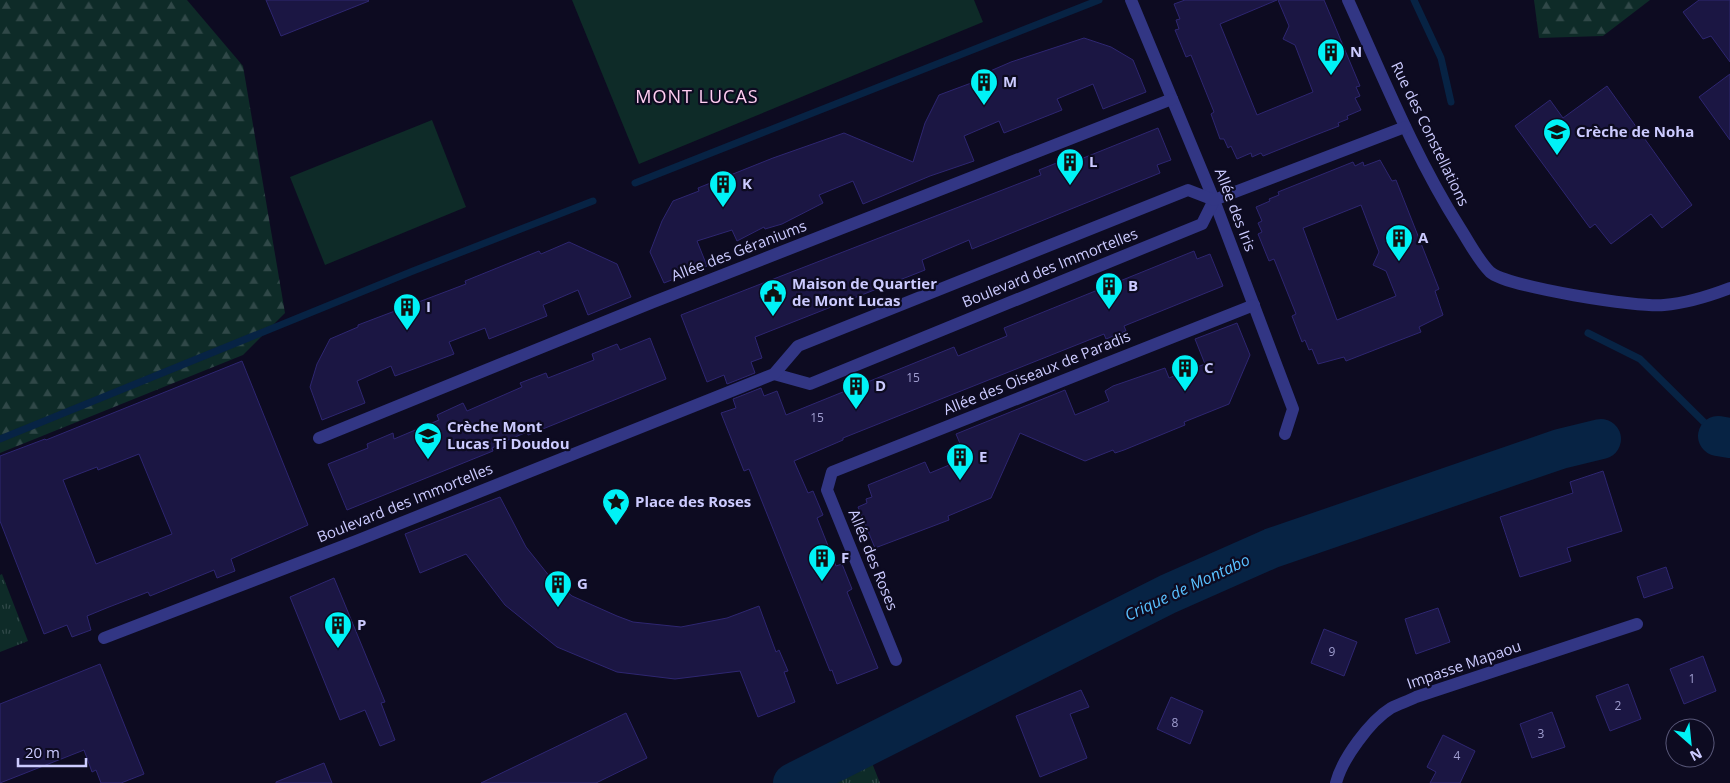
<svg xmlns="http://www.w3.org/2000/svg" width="1730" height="783" viewBox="0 0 1730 783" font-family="'Open Sans',sans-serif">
<defs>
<pattern id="grass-tufts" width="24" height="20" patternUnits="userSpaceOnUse" patternTransform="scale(1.25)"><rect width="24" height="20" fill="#0e2b28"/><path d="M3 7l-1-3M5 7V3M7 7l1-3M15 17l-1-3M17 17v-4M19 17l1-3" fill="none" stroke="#304848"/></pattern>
<pattern id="forest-firs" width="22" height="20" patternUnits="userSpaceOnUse" patternTransform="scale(1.25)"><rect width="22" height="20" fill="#0e2b28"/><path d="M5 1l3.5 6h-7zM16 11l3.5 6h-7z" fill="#304848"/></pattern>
</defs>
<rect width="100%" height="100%" fill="#0d0b21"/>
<g fill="url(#grass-tufts)">
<path d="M2 574 28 641 0 652V575Z"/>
<path d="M872 763 880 783H834Z"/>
</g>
<g fill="url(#forest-firs)">
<path d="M0 0H187L243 66 285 313 243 355 0 453Z"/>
<path d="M1534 0H1650L1603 36 1539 38Z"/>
</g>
<g fill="#0e2b28">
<path d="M572 0H974L983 22 639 164Z"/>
<path d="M432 120 466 207 325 265 290 177Z"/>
</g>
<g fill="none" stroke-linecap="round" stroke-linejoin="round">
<g stroke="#072344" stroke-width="7">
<path d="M1414 0 1441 58 1451 102"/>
<path d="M635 183 1099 0"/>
<path d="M1588 333 1640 359 1718 436"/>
<path d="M0 439 413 271 593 201"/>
</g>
<g stroke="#072344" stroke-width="40">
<path d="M1718 436 1730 438"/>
<path d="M793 783 1168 594 1272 548 1560 449 1601 439"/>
</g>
</g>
<g fill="#1b1643" stroke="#2e2671" fill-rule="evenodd">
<path d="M266 0H368L369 1 281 36Z"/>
<path d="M1185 0H1277L1220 24 1257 115 1313 92 1295 45 1283 39 1289 26 1278 0H1324L1360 86 1356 87 1360 96 1355 98 1361 110 1347 116 1348 119 1338 123 1339 126 1313 136 1263 156 1261 153 1252 157 1251 153 1237 159 1231 146 1228 148 1224 139H1220L1211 114 1214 112 1191 55 1186 57 1175 30 1179 29 1176 20 1180 19 1174 4Z"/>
<path d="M1699 0H1730V62L1711 36 1703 39 1683 12Z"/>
<path d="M1084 38 1111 47 1133 60 1146 92 1103 109 1093 84 1057 99 1062 110 1004 133 999 121 964 136 974 161 930 176 863 204 853 181 819 195 823 203 782 224 765 229 764 227 737 241 732 230 697 241 707 266 664 283 650 252 662 221 673 201 699 191 698 188 773 158 844 133 913 162 925 123 939 95 982 79 981 75 1011 62Z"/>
<path d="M1730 74V140L1699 97Z"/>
<path d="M1607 86 1692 205 1662 228 1651 214 1611 244 1595 224 1590 228 1515 126 1550 100 1563 118Z"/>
<path d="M1158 128 1171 160 1157 165 1160 173 972 249 969 240 936 254 922 260 925 270 755 337 762 358 751 362 755 373 727 384 724 375 707 382 681 315 1041 175 1039 170 1059 162 1061 167Z"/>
<path d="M1380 160 1392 181 1396 180 1439 289 1435 291 1443 315 1419 327 1421 332 1395 342 1346 361 1344 357 1318 364 1312 349 1309 350 1305 340 1302 342 1292 316 1296 314 1274 259 1269 261 1258 234 1262 232 1258 223 1262 221 1256 207 1270 201 1269 199 1279 195 1278 192 1353 162 1355 166 1363 162 1364 166ZM1361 205 1379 252 1373 265 1386 271 1396 296 1337 320 1303 228Z"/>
<path d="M569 242 617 264 631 297 588 315 578 290 543 305 547 316 489 339 485 328 449 342 454 354 395 376 391 366 357 381 365 403 322 420 310 387 317 364 330 339 358 327V325L466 284 465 281 539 251 541 254Z"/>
<path d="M1194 251 1197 259 1210 254 1223 286 1124 326 1126 331 1106 339 1104 334 843 438V440L794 461 808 493 813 491 823 515 817 518 836 566 842 564 852 589 847 592 878 668 837 684 832 670 830 671 749 469 744 471 721 413 736 408 733 399 761 388 764 396 777 391 786 415 954 347 958 356 1007 336 1004 328Z"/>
<path d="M1237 323 1250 355 1229 404 1184 422 1185 425 1124 450 1115 453 1113 450 1085 461 1020 433 991 498 948 516 949 520 875 548 858 507 867 503 866 499 872 497 868 485 925 462 930 473 966 458 956 434 1065 390 1075 415 1109 401 1105 391 1113 386 1165 368 1169 378 1205 364 1195 339Z"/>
<path d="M650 338 666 379 528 435 527 432 508 440 492 448 493 451 347 510 328 464 368 448 367 444 393 433 394 439 439 420 437 415 463 403 467 411 522 387 520 383 546 373 548 378 594 360 592 354 617 344 620 350Z"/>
<path d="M242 361 308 525 231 559 235 571 217 578 214 570 150 596 148 592 109 607 87 616 91 630 72 637 67 625 44 634 0 521V456L45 439 46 440ZM139 454 172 534 96 564 63 480 97 467 98 470Z"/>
<path d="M1603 471 1622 531 1567 548 1571 561 1520 577 1500 517 1573 493 1570 482Z"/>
<path d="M500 497 526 547 550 577 572 596 617 616 633 622 681 627 727 618 759 606 776 652 779 650 788 671 784 672 795 702 758 717 740 671 675 679 617 672 557 647 505 605 466 554 420 573 405 534Z"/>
<path d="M1666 567 1673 588 1644 598 1637 577Z"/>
<path d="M334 578 385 702 381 703 395 740 380 746 365 710 340 720 290 597Z"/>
<path d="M1438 608 1450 642 1416 654 1405 619Z"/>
<path d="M1324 629 1357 642 1344 676 1311 663Z"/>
<path d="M1703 656 1716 691 1684 704 1670 669Z"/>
<path d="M100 664 144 774 121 783H101L96 770 92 772 84 750 0 783V704Z"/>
<path d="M1628 684 1641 719 1610 731 1596 696Z"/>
<path d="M1081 690 1089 707 1070 714 1087 758 1040 777 1016 716Z"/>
<path d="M1171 697 1203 711 1190 744 1157 729Z"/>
<path d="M1552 712 1565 747 1532 758 1520 724Z"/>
<path d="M626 713 647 758 596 783H481Z"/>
<path d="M1443 735 1475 751 1460 783H1430L1436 772 1427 767Z"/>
<path d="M324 763 332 783H276V782Z"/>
</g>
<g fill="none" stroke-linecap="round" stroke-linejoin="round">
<g stroke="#323684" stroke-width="12">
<path d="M1131 0 1214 200 1293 409 1285 434"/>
<path d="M1348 0C1383 77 1415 157 1460 228 1469 242 1478 260 1490 272 1506 287 1640 308 1664 305 1687 303 1709 296 1730 288"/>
<path d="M774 374 810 384 1202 224 1214 200"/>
<path d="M319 438 651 303 1172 99"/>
<path d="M104 638 356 541 774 374 798 346 1188 190 1214 200 1405 127"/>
<path d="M896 660 827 490 832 472 1254 305"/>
<path d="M1336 783C1342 759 1370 721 1391 708 1399 704 1408 701 1416 697L1637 624"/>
</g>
</g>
<defs>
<g id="building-pin" transform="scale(1.4375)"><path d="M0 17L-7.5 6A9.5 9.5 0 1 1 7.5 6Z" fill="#00f2f6" stroke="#0d0b21"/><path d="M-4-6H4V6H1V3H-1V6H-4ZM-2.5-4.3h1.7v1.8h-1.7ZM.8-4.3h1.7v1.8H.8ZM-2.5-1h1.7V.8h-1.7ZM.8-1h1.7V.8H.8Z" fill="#111"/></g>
<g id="school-pin" transform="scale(1.4375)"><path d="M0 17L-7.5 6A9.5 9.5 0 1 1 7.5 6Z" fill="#00f2f6" stroke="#0d0b21"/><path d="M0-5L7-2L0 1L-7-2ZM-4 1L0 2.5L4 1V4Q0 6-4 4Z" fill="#111"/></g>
<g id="civic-pin" transform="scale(1.4375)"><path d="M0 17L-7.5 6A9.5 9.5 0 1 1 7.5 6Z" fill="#00f2f6" stroke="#0d0b21"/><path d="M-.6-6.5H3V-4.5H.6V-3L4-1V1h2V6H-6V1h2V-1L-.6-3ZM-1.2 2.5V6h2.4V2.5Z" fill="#111"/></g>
<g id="sight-pin" transform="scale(1.4375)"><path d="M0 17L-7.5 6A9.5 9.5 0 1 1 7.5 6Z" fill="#00f2f6" stroke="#0d0b21"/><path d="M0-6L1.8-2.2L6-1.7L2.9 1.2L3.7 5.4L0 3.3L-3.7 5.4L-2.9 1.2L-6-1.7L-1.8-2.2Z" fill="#111"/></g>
</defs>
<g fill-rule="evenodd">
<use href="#building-pin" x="1331" y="52"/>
<use href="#building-pin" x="984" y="82"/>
<use href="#school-pin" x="1557" y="132"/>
<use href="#building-pin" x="1070" y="162"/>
<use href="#building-pin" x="723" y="184"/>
<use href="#building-pin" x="1399" y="238"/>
<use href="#building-pin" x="1109" y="286"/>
<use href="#civic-pin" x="773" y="293"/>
<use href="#building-pin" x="407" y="307"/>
<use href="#building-pin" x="1185" y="368"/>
<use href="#building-pin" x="856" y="386"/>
<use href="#school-pin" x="428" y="436"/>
<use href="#building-pin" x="960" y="457"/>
<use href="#sight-pin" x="616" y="502"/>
<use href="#building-pin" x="822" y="558"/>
<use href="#building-pin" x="558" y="584"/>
<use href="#building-pin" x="338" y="625"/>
</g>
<g text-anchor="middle" stroke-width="4.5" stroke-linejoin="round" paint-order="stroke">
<g font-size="12" fill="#a09ed0">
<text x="913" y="382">15</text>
<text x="817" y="422">15</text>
<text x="1332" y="656">9</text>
<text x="1692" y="683">1</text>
<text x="1618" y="710">2</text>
<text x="1175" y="727">8</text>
<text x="1541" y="738">3</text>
<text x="1457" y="760">4</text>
</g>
<g font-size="15" font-weight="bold" fill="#cccbff" stroke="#0d0b21" text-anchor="start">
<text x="1350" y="57">N</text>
<text x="1003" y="87">M</text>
<text x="1576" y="137">Crèche de Noha</text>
<text x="1089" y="167">L</text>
<text x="742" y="189">K</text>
<text x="1418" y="243">A</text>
<text x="792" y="289">Maison de Quartier<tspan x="792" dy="17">de Mont Lucas</tspan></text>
<text x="1128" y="291">B</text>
<text x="426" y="312">I</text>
<text x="1204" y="373">C</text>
<text x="875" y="391">D</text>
<text x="447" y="432">Crèche Mont<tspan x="447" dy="17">Lucas Ti Doudou</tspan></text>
<text x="979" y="462">E</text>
<text x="635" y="507">Place des Roses</text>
<text x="841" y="563">F</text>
<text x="577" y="589">G</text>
<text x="357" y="630">P</text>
</g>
<g font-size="15" fill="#cccbff" stroke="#0d0b21">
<text transform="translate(1430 134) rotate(64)" y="5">Rue des Constellations</text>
<text transform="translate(1235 210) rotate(69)" y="5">Allée des Iris</text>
<text transform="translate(739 251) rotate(-21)" y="5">Allée des Géraniums</text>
<text transform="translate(1050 268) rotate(-22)" y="5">Boulevard des Immortelles</text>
<text transform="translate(1037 373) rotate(-22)" y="5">Allée des Oiseaux de Paradis</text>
<text transform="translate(405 503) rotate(-22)" y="5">Boulevard des Immortelles</text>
<text transform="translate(873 560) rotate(68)" y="5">Allée des Roses</text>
<text transform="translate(1464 665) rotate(-19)" y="5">Impasse Mapaou</text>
</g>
<g font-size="16" font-style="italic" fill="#59c0ff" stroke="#0d0b21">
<text transform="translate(1187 587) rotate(-25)" y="6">Crique de Montabo</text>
</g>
<g font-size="18" letter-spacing="1" fill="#ffcdf1" stroke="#0d0b21">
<text x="697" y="103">MONT LUCAS</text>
</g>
</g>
<g transform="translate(1690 743) rotate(153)"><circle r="24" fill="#0d0b21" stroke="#59587a"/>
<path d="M0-4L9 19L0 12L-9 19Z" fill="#00f2f6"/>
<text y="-8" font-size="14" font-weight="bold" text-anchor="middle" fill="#cccbff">N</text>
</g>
<path d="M18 758v8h68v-8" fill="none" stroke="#cccbff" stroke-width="2.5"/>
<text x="25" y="758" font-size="15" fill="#cccbff" stroke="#0d0b21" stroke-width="4" paint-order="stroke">20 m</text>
</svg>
